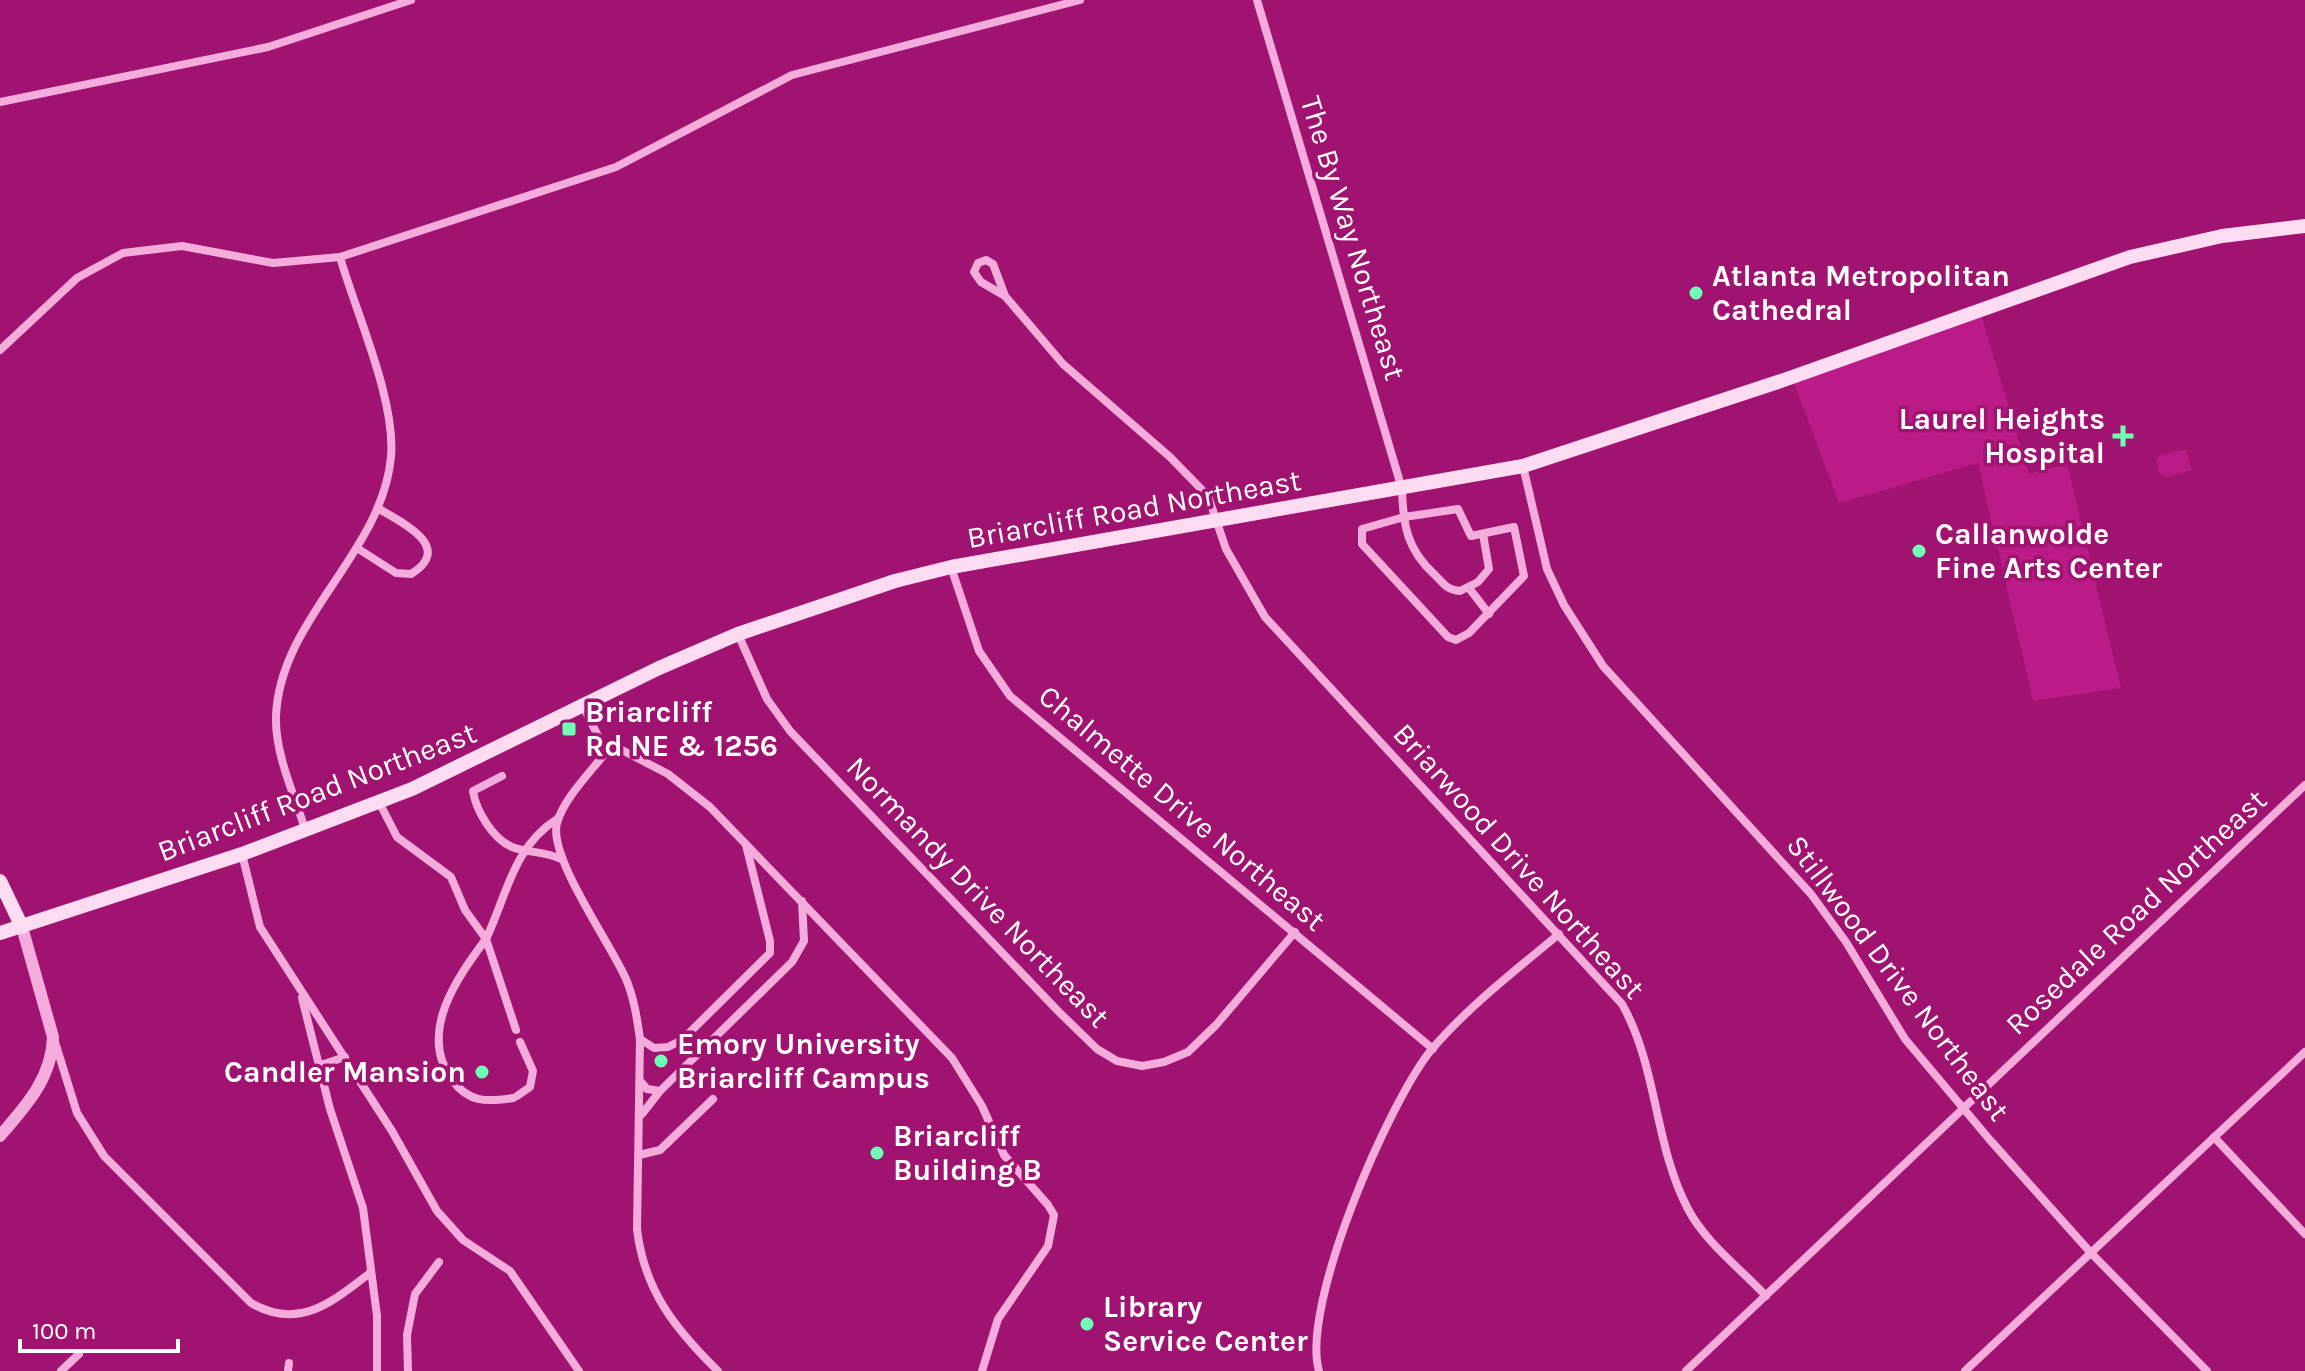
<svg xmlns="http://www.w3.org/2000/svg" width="2305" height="1371" viewBox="0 0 2305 1371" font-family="Karla,sans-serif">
<rect width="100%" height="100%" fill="#a01370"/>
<g fill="#ba1b86">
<path d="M1980 311 2029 474 2067 464 2121 688 2033 701 1978 463 1839 503 1791 375Z"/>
<path d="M2186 449 2192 470 2166 477 2160 474 2156 461 2159 456Z"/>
</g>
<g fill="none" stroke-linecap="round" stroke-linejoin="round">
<g stroke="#f4acdd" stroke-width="8">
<path d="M1257 0 1402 489C1403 525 1407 550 1435 575 1444 584 1447 590 1460 591L1478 582 1489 569 1483 534"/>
<path d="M0 102 268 47 411 0"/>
<path d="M1005 296 993 264 986 260 978 263 974 272 981 282 1005 296 1063 364 1170 457 1208 496 1226 549 1265 617 1622 1004C1658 1068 1654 1145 1688 1209 1705 1242 1741 1269 1766 1296"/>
<path d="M0 350 77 278 123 253 182 246 273 263 340 257 616 167 792 75 1080 0"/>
<path d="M1523 466 1547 569 1564 605 1603 666 1811 894 1846 942 1905 1039 1990 1140 2091 1253 2207 1371"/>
<path d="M1458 509 1471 536 1514 527 1524 576 1469 633 1456 640 1448 637 1362 544V529L1404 517Z"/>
<path d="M357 548 396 573 411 574C455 547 401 522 379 509"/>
<path d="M951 567 979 651 1010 696 1433 1049"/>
<path d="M1469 588 1489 614"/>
<path d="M738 634 767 699 790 731 1058 1011 1097 1049 1117 1061 1142 1066 1164 1062 1188 1052 1216 1025 1295 932"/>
<path d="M583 706 606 752C590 773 564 798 557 823 548 857 610 942 626 979 634 998 637 1018 640 1039L637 1229C644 1290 675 1329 718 1371"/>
<path d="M606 752 620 749 668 774 710 807 952 1058 982 1106 1004 1155 1048 1205 1054 1215 1048 1246 998 1319 982 1371"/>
<path d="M502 776 473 791C476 811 493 839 512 847 528 853 545 851 561 859"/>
<path d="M379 802 397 837 451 877 465 910 486 939C507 895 513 847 557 819"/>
<path d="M305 829C294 794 275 754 276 717 279 619 382 554 391 457 396 400 356 313 340 257"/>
<path d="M242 854 260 927 392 1131 437 1211 463 1240 510 1271 579 1371"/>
<path d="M302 998 330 1109 363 1208 377 1316V1371"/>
<path d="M640 1039 654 1048 668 1047 682 1040 770 953V941L746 845"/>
<path d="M55 1042 77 1113 104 1156 251 1303C299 1331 332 1302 370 1273"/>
<path d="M321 1065 345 1057"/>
<path d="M640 1081 647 1089 660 1091 792 962 804 941 802 901"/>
<path d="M517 1096 530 1087 533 1071 520 1042"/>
<path d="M513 1098C487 1102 469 1103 452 1080 418 1033 456 979 486 939L516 1030"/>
<path d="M642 1114 660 1091"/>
<path d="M2214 1137 2305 1234"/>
<path d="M639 1155 660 1150 713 1099"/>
<path d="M61 1371 79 1354"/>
<path d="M288 1371 289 1363"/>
<path d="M408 1371 407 1335 415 1294 439 1262"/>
<path d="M1319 1371C1300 1306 1389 1101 1432 1049 1469 1006 1516 970 1559 934"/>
<path d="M1686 1371 2305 785"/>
<path d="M1965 1371 2305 1052"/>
</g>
<path stroke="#f4acdd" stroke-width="12" d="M0 1136C26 1106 52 1078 53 1037L22 927"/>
<g stroke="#fddcf2" stroke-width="14">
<path d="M0 881 22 927"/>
<path d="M0 933 242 854 412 789 659 668 738 634 895 581 951 567 1523 466 1781 381 2130 257 2222 236 2305 226"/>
</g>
</g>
<g fill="#6fffb5" stroke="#a01370" stroke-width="3">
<circle cx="1696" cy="293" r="8"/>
<path d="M2119 424h8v8h8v8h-8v8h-8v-8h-8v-8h8z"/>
<circle cx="1919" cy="551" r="8"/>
<rect x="561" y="721" width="16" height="16" rx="4"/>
<circle cx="661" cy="1061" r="8"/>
<circle cx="482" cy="1072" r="8"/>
<circle cx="877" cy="1153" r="8"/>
<circle cx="1087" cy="1324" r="8"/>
</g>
<g text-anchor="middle" stroke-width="7" stroke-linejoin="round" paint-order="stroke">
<g font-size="30" fill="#fff" stroke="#a01370">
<text transform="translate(1353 238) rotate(73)" y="10">The By Way Northeast</text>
<text transform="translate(1134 509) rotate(-10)" y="10">Briarcliff Road Northeast</text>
<text transform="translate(317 792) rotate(-21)" y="10">Briarcliff Road Northeast</text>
<text transform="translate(1182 808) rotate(40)" y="10">Chalmette Drive Northeast</text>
<text transform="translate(1519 861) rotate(48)" y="10">Briarwood Drive Northeast</text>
<text transform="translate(978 892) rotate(46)" y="10">Normandy Drive Northeast</text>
<text transform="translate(2136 912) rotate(-43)" y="10">Rosedale Road Northeast</text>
<text transform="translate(1898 978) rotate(53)" y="10">Stillwood Drive Northeast</text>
</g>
<g font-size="30" font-weight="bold" fill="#fff" stroke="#a01370" text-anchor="start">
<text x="1712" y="286">Atlanta Metropolitan<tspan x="1712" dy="34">Cathedral</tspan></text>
<text x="2105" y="429" text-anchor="end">Laurel Heights<tspan x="2105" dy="34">Hospital</tspan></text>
<text x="1935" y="544">Callanwolde<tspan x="1935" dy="34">Fine Arts Center</tspan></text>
<text x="585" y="722">Briarcliff<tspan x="585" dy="34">Rd NE &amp; 1256</tspan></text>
<text x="677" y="1054">Emory University<tspan x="677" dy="34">Briarcliff Campus</tspan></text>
<text x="466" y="1082" text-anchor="end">Candler Mansion</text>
<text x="893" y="1146">Briarcliff<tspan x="893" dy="34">Building B</tspan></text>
<text x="1103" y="1317">Library<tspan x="1103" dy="34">Service Center</tspan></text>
</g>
</g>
<path d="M20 1339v12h158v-12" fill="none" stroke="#ffffff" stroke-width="4"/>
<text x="32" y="1339" font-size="24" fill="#ffffff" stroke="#a01370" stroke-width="6" paint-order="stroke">100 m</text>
</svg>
